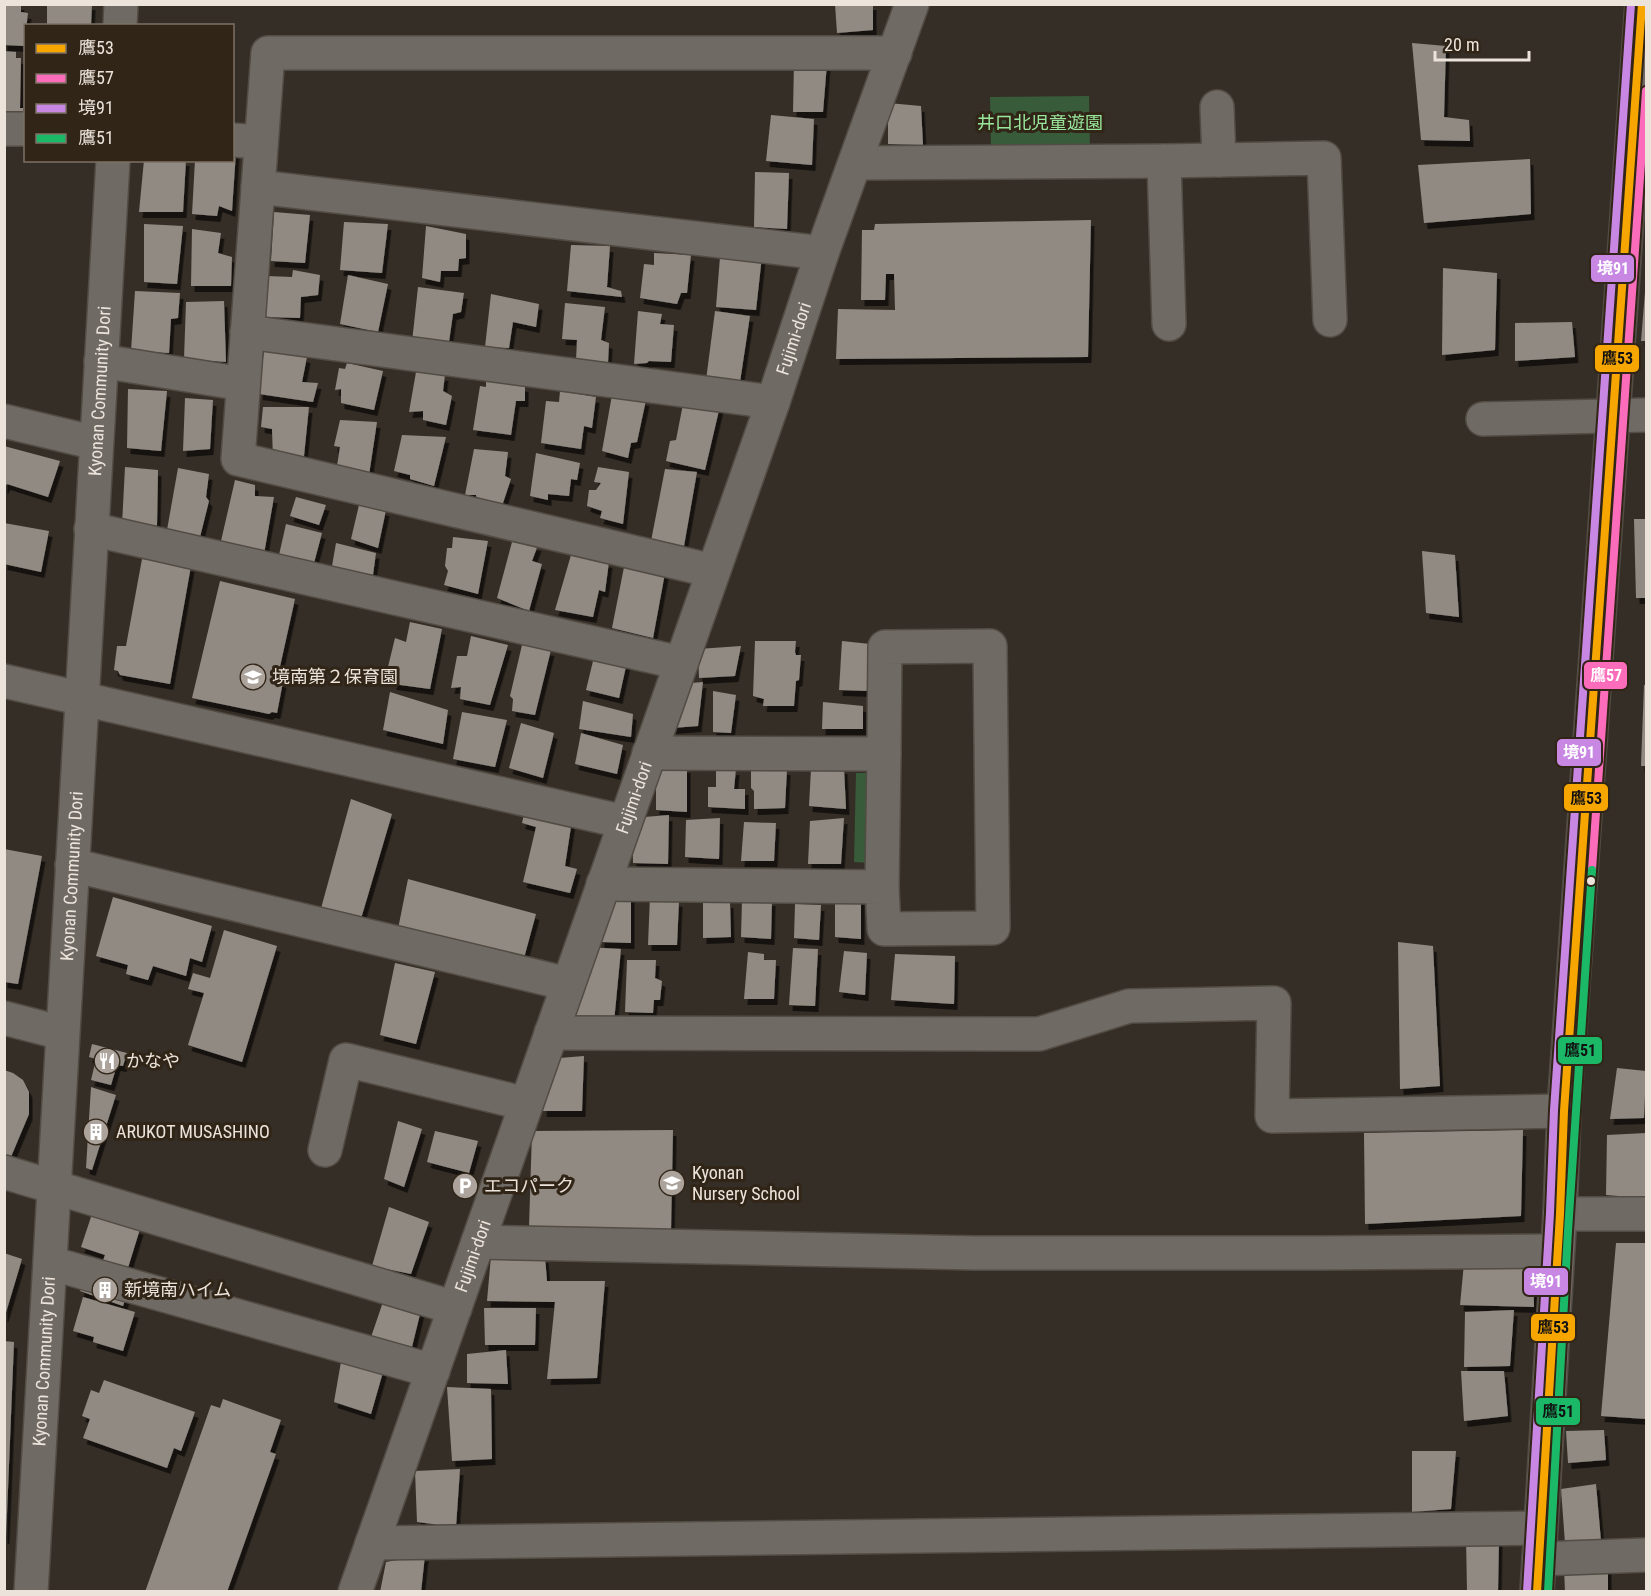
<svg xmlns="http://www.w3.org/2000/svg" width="1651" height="1596" viewBox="0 0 1651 1596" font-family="'Roboto Condensed','Noto Sans JP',sans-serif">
<defs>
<filter id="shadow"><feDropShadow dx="3.5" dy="6" stdDeviation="0" flood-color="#0009"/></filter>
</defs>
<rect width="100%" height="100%" fill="#352e26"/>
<g fill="#385b39">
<path d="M1089 96 1090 148 991 149 990 97Z"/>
<path d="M856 773H873L871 863 854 862Z"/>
</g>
<g fill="#908a83" filter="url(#shadow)">
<path d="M4 4H21V12L28 13 24 46 4 45Z"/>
<path d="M47 4H92L91 26H47Z"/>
<path d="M835 4H873V30L837 33Z"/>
<path d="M1412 43 1446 46 1444 117 1469 120 1470 141 1421 140Z"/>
<path d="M4 51 16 52V58H21L20 108H23V120H4Z"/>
<path d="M794 62 827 63 823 112H793Z"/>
<path d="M888 103 921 106 923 145 888 144Z"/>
<path d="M771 115 814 119 812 165 766 161Z"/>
<path d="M232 151H236L232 211 219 206 217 216 192 214 195 160H232Z"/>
<path d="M1530 159 1531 214 1424 223 1418 165Z"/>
<path d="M144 160H186L183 212H139Z"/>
<path d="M755 172 789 173 787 229 754 227Z"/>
<path d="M274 212 310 215 305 263 271 261Z"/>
<path d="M1091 220 1088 357 836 359 838 309 895 310 894 274H886L885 300H861L862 230H874L875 224Z"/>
<path d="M344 222 388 224 382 273 340 270Z"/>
<path d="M144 224 183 226 177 284 144 282Z"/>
<path d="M426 226 466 234V258L459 259 458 271H441L440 282 422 278Z"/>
<path d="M192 229 221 233 218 253 232 257 231 286H191Z"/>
<path d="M571 245 610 246 607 287 621 291 622 297 567 291Z"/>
<path d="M654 253 691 255 687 293H681L677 304 640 298 644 264 654 265Z"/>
<path d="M762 256 756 310 716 307 720 257Z"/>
<path d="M1443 268 1497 273 1495 350 1442 355Z"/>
<path d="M293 270 320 275 318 295 301 297 300 318 266 317 267 276 292 277Z"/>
<path d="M348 275 388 284 378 332 340 324Z"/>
<path d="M418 287 464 293 461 312 453 314 449 342H412Z"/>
<path d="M135 291 180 293 178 318 171 319 169 353 131 351Z"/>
<path d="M1645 292H1646V341H1641Z"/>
<path d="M491 294 539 304 536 327 513 322 509 348 485 347Z"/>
<path d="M224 301 226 362 184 359 186 302Z"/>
<path d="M565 303 605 307 601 340 609 343 608 363 576 360 577 340 562 339Z"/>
<path d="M638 311 662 314 660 324 674 325 671 362 649 361 647 363 634 364Z"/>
<path d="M715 311 750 316 740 382 706 380Z"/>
<path d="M1572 322 1575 357 1515 361V323Z"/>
<path d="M264 350 307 357 302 382 318 383 313 402 259 394Z"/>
<path d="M347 363 383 371 374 410 341 403V389L335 390 339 368 345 369Z"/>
<path d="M416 372 445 375 443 391 452 396 446 425 423 420V411L409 412Z"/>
<path d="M486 376 508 383 525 386V401H516L511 435 473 430 480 386 486 387Z"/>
<path d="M128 389 167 391 161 451 127 448Z"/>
<path d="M560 391 596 397 592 428 584 426 581 449 541 443 546 401 559 402Z"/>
<path d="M612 395 646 400 637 442 631 443 628 458 602 451Z"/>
<path d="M185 398 213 400 210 449 183 451Z"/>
<path d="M683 404 720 406 705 470 666 461 670 441 676 440Z"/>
<path d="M263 407H309L304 456 273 460 272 429 261 427Z"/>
<path d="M340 420 377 422 369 475 336 472 340 447 334 446Z"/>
<path d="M402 435 446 437 434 486 410 479V475L394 471Z"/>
<path d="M4 446 60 461 48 497 7 484 4 489Z"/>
<path d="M474 449 508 452 505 476 511 479 502 506 477 500 476 495H465Z"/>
<path d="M536 453 580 463 577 480 571 479 569 496 548 494V500L530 496Z"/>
<path d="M125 467 158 470 157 526 122 525Z"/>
<path d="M598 467 629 472 623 524 600 518 602 511 587 506 589 490H596L601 483 594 482Z"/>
<path d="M178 468 209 474 206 497 209 501 200 537 167 530Z"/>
<path d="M665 469 697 472 684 546 651 541Z"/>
<path d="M235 480 255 485V496L274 497 264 554 221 541Z"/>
<path d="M296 497 326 505 319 525 290 516Z"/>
<path d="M359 505 386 510 378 548 351 539Z"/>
<path d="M1634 519H1646V598H1636Z"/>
<path d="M4 523 49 531 41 572 4 564Z"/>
<path d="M286 524 322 533 314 563 279 555Z"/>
<path d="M453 537 488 541 478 594 444 585 448 571 445 566 447 548H452Z"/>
<path d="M512 542 538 545 532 561 542 564 529 611 497 598Z"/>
<path d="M336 543 376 553 373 575 332 566Z"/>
<path d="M1422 551 1455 555 1459 617 1426 613Z"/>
<path d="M571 555 609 562 605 592 599 590 593 617 555 610Z"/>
<path d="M142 559 191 566 170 684 120 675 118 671 114 670 117 646H126Z"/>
<path d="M625 562 665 573 653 638 612 628Z"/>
<path d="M220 581 295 599 277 680 283 682 277 713 272 712 269 714 192 698Z"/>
<path d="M410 622 442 629 430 689 393 684 395 672 387 671 395 638 406 642Z"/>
<path d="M471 636 508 645 490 705 460 699 461 687 451 688 457 656H467Z"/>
<path d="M755 641H796L795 652 796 655H801L799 680 796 681 794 706H763L764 699 753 696Z"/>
<path d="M842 641 870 644 869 691 839 690Z"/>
<path d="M522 645 551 650 535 715 512 711 513 699 510 696Z"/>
<path d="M741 646 735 676 699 678 698 649Z"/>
<path d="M594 657 627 662 619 698 586 690Z"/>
<path d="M703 682 698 726 672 728 679 684Z"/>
<path d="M1644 685H1646V766H1641Z"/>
<path d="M713 691 736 695 731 733 713 732Z"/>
<path d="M390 692 448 710 443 744 383 730Z"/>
<path d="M583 701 633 714 631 737 579 729Z"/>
<path d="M823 702 863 706V729H822Z"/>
<path d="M462 712 507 720 495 767 453 759Z"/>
<path d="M521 723 554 733 543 778 509 768Z"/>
<path d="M581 733 623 745 617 774 575 764Z"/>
<path d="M656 766 687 767V812L656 810Z"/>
<path d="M844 768 846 809 809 806 811 769Z"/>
<path d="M736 769 734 789H745V809L708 807V787H716V770Z"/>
<path d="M751 769H787L785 808 754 809V791L751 788Z"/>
<path d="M351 799 392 814 360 922 320 912Z"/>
<path d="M524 814 572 820 565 866 577 869 570 893 523 882 536 827 522 823Z"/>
<path d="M669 815 668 864 633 863 632 818Z"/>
<path d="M720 818 719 859 685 857 686 820Z"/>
<path d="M844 818 841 864H808L810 821Z"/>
<path d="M744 822 776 823 774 861H741Z"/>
<path d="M4 849 42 856 18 984 4 982Z"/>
<path d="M408 879 536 914 524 958 398 929Z"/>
<path d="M631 896V943L601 942 600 907 611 897Z"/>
<path d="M650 896 679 901 677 945H648Z"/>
<path d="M835 896 861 898V939L835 937Z"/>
<path d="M113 897 212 926 202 962 190 958 186 976 153 966 148 980 126 974 128 965 96 956Z"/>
<path d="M742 900H772L771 939 741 937Z"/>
<path d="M703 902H730L731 937 703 938Z"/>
<path d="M795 904 821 905 819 940 794 938Z"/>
<path d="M224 930 277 946 242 1062 188 1045 204 993 188 989 193 973 210 978Z"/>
<path d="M1398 942 1433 946 1440 1086 1400 1089Z"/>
<path d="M587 947 621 949 614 1022 568 1020Z"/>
<path d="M793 948 818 949 815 1006 789 1005Z"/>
<path d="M844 951 867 953 865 995 839 992Z"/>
<path d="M748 952 764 954V960H776L774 999H744Z"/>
<path d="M895 954 955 956 954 1004 891 1000Z"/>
<path d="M627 960H656L655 978 662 981 660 1000H654L653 1013 625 1012Z"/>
<path d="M395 963 435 972 416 1044 380 1035Z"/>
<path d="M92 1044 127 1053 123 1066 117 1065 111 1085 91 1080 96 1059 89 1057Z"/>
<path d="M584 1056 582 1111H543L547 1059Z"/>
<path d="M1617 1068 1646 1071 1644 1118 1610 1119Z"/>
<path d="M4 1070 13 1073 23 1080 29 1092V1114L8 1164 4 1163Z"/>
<path d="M91 1087 116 1095 92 1170 86 1168Z"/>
<path d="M398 1121 422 1129 404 1187 384 1179Z"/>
<path d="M673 1130 671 1230 529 1228 532 1131Z"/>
<path d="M1523 1130 1521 1216 1365 1224 1364 1133Z"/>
<path d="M435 1131 478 1141 469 1173 427 1162Z"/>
<path d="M1646 1133V1198L1606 1195 1607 1135Z"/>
<path d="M389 1207 429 1222 411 1274 372 1266Z"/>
<path d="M92 1214 140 1229 127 1271 102 1263 105 1255 81 1247Z"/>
<path d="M1616 1243H1646V1419L1601 1416Z"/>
<path d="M4 1253 22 1259 5 1316H4Z"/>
<path d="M491 1256 545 1257 547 1281H605L597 1378 547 1379 555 1302 487 1301Z"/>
<path d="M1533 1259 1534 1307 1460 1305 1464 1263Z"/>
<path d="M86 1274 129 1289 123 1306 80 1291Z"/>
<path d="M83 1297 135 1312 123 1351 93 1342 94 1337 73 1331Z"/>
<path d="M384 1299 422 1306 411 1351 369 1343Z"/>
<path d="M484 1308H536L535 1345H485Z"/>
<path d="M1514 1310 1510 1366 1464 1367 1465 1312Z"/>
<path d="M4 1341 14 1342 6 1538H4Z"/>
<path d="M506 1350 508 1384 467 1383V1354Z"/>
<path d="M342 1356 385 1365 371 1414 334 1402Z"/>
<path d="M1461 1371H1504L1508 1416 1464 1421Z"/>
<path d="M104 1380 195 1412 181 1451 174 1448 167 1468 83 1438 90 1419 82 1416 91 1390 99 1393Z"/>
<path d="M447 1387 491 1389 492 1459 452 1461Z"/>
<path d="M223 1399 281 1420 270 1452 276 1454 227 1592H145L211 1405 220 1408Z"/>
<path d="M1604 1430 1606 1460 1568 1463 1566 1431Z"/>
<path d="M1412 1451H1456L1451 1509 1412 1512Z"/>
<path d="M460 1469 456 1527 417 1522 415 1471Z"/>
<path d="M1596 1484 1601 1541 1565 1543 1561 1489Z"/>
<path d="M1466 1536 1499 1539 1498 1592H1467Z"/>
<path d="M425 1555 421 1592H380L386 1562Z"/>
<path d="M1608 1566V1592H1565L1564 1567Z"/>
</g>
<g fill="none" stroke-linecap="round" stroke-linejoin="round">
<g stroke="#524c44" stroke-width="36">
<g id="minor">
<path d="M120 26 121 4"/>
<path d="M1217 107 1219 160"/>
<path d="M4 129H26"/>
<path d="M232 140 261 142"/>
<path d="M1164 161 1169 324"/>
<path d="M856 163 1164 161 1324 158 1330 320"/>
<path d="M258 187 822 253"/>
<path d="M247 332 773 402"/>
<path d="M101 361 243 384"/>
<path d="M1483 419 1646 415"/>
<path d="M4 421 96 443"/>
<path d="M91 529 681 663"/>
<path d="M713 571 238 459 268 53H895"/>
<path d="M4 681 625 822"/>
<path d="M72 865 568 984"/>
<path d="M603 884 882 887 884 929 993 928 990 646 885 647 884 754 649 753"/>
<path d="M882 887 884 754"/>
<path d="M4 1018 62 1033"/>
<path d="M551 1033 1039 1034 1129 1006 1274 1003 1272 1116 1564 1111"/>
<path d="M325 1150 346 1060 526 1104"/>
<path d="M4 1172 455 1308"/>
<path d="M1560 1214H1646"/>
<path d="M478 1242 975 1253H1323L1557 1251"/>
<path d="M50 1263 433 1371"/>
<path d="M372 1543 1540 1528"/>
<path d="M1539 1559 1646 1555"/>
<path id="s1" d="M31 1592 113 160"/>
<path id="s2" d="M355 1592 773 402 822 253 912 4"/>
</g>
</g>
<g stroke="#524c44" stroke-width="36">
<path id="major" d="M1537 1592 1560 1214 1564 1111 1642 4"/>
</g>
<use href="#minor" stroke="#6f6a64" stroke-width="33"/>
<use href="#major" stroke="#6f6766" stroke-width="33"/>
<g stroke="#312517" stroke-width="12">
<path id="bus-1" d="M1537 1592 1560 1214 1564 1111 1642 4"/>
</g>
<g stroke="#312517" stroke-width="12">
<path id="bus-2" d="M1592 870 1646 91"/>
</g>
<g stroke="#312517" stroke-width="12">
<path id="bus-3" d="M1527 1591 1550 1213 1554 1110 1631 4"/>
</g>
<g stroke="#312517" stroke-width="12">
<path id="bus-4" d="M1548 1592 1568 1231 1592 870"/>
</g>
<use href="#bus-1" stroke="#f7a600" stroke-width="8"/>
<use href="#bus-2" stroke="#fb6dba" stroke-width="8"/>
<use href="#bus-3" stroke="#c787e3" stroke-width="8"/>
<use href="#bus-4" stroke="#1ab867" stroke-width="8"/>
</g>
<defs>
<g id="school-disc" transform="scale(1.35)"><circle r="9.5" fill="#aca49c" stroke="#312517"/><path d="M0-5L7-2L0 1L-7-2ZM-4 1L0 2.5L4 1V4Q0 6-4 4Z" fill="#fff"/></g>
<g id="restaurant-disc" transform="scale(1.35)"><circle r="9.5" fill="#aca49c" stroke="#312517"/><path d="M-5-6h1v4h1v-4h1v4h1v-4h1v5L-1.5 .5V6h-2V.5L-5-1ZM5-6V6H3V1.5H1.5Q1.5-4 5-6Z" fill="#fff"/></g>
<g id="building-disc" transform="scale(1.35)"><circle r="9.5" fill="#aca49c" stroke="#312517"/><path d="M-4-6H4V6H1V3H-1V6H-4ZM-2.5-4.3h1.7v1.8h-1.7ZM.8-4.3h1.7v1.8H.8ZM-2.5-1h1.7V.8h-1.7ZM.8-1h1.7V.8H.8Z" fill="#fff"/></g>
<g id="parking-disc" transform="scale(1.35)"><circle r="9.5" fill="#aca49c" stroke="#312517"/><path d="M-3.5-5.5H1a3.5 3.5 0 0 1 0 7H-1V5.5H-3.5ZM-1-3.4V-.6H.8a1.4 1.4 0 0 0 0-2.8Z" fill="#fff"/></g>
</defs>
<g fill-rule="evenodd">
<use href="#school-disc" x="253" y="677"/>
<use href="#restaurant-disc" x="107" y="1061"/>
<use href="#building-disc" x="96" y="1132"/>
<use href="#school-disc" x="672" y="1183"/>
<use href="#parking-disc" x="465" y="1186"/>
<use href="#building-disc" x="105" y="1290"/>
</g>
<circle fill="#ece4db" stroke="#312517" stroke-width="2" cx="1591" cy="881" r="5"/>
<g text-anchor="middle" stroke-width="6" stroke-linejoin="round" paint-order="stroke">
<g font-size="18" fill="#98e79c" stroke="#312517">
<text x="1040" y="129">井口北児童遊園</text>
</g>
<g font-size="18" fill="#ece4db" stroke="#312517">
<text dy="6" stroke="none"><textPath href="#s2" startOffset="1328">Fujimi-dori</textPath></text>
<text dy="6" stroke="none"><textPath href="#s1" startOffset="1203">Kyonan Community Dori</textPath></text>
<text dy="6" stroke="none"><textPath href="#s2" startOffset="842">Fujimi-dori</textPath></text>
<text dy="6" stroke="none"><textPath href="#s1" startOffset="717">Kyonan Community Dori</textPath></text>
<text dy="6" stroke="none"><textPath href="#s2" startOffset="356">Fujimi-dori</textPath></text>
<text dy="6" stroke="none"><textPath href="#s1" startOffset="231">Kyonan Community Dori</textPath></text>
</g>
<g font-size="18" fill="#ece4db" stroke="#312517" text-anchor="start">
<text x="272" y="683">境南第２保育園</text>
<text x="126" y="1067">かなや</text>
<text x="116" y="1138">ARUKOT MUSASHINO</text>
<text x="692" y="1179">Kyonan<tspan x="692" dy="21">Nursery School</tspan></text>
<text x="484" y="1192">エコパーク</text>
<text x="124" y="1296">新境南ハイム</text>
</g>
</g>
<g stroke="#312517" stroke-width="2">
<rect x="1590" y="254" width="45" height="29" rx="6" fill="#c787e3"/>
<rect x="1594" y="344" width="46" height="29" rx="6" fill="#f7a600"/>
<rect x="1583" y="661" width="45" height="29" rx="6" fill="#fb6dba"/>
<rect x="1556" y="738" width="46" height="29" rx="6" fill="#c787e3"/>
<rect x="1563" y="783" width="46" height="29" rx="6" fill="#f7a600"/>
<rect x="1557" y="1036" width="46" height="29" rx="6" fill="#1ab867"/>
<rect x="1523" y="1267" width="46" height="29" rx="6" fill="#c787e3"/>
<rect x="1530" y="1313" width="46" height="29" rx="6" fill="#f7a600"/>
<rect x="1535" y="1397" width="46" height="29" rx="6" fill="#1ab867"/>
</g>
<g font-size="16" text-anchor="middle" font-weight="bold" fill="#fff">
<text x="1613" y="274">境91</text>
<text x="1606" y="681">鷹57</text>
<text x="1579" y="758">境91</text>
<text x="1546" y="1287">境91</text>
</g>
<g font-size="16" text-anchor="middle" font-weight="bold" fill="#111">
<text x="1617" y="364">鷹53</text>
<text x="1586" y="804">鷹53</text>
<text x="1580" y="1056">鷹51</text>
<text x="1553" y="1333">鷹53</text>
<text x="1558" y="1417">鷹51</text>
</g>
<rect width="1651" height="1596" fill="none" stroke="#ece4db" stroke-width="12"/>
<rect x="24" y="24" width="210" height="138" fill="#312517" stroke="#7c7165" stroke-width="1.5"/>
<rect x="36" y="44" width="30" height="9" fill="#f7a600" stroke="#7c7165" stroke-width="1.5"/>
<text x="78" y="54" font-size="18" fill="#ece4db">鷹53</text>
<rect x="36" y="74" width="30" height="9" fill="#fb6dba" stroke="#7c7165" stroke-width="1.5"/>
<text x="78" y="84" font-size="18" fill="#ece4db">鷹57</text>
<rect x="36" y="104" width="30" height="9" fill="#c787e3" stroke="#7c7165" stroke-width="1.5"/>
<text x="78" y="114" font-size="18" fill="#ece4db">境91</text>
<rect x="36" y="134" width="30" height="9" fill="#1ab867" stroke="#7c7165" stroke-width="1.5"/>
<text x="78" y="144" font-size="18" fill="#ece4db">鷹51</text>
<path d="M1435 51v9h94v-9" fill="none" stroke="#ece4db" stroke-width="3"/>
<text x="1444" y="51" font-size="18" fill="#ece4db" stroke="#312517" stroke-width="4.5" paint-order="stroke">20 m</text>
</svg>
